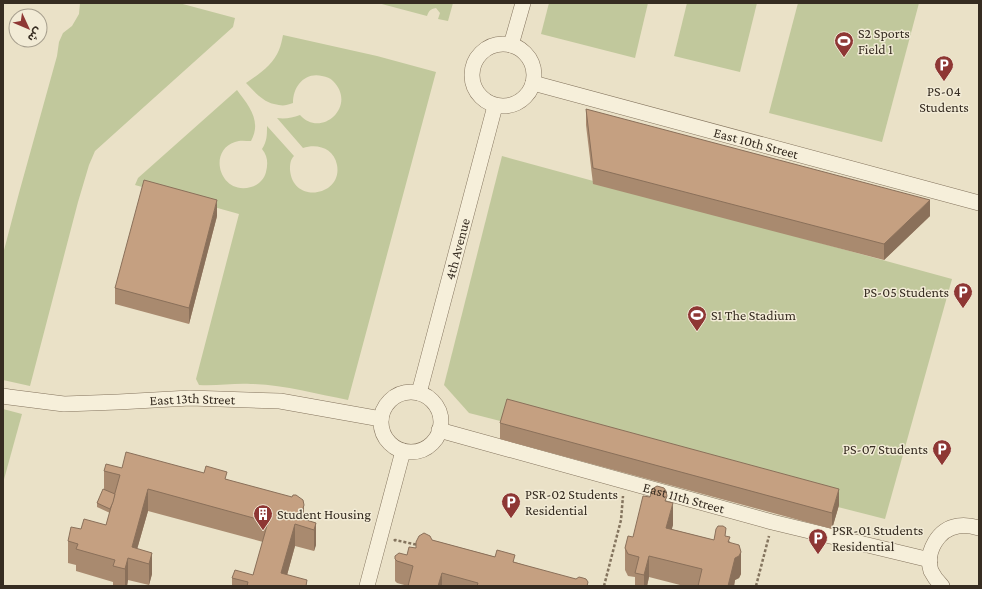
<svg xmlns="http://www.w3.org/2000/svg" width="982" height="589" viewBox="0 0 982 589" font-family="'Crimson Pro','Noto Sans Arabic',serif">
<rect width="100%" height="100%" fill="#eae1c7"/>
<g fill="#c1c89c">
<path d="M80 3H179L235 18 233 27 125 124 95 151 89 165 78 202 30 386 3 380V254L19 193 57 56 59 42 63 33 72 26 79 14Z"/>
<path d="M378 3H453L448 21 438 19 440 13 436 8C430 9 429 11 427 16Z"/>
<path d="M549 3H648L635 58 541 34Z"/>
<path d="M687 3H757L740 72 674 56Z"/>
<path d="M798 3H919L882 142 769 113Z"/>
<path d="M283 35 377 56 436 72 348 400C316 394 284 385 251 384 234 383 217 386 199 385L196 379 239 214 135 185 138 178 237 90C249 106 262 121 251 141 245 141 240 140 235 142 207 151 220 196 251 187 258 185 264 180 266 172 268 164 268 156 262 149 267 141 267 136 267 126L294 156C290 160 290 165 290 170 293 205 343 196 337 165 334 148 317 143 303 148L277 118C285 119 292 118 300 115 321 139 358 106 333 81 330 78 327 77 322 76 305 72 293 86 293 103 285 106 282 106 274 104 262 101 255 92 246 83 259 74 273 65 279 50 281 45 282 40 283 35Z"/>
<path d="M502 156 952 279 885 519 469 413 444 385Z"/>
<path d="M3 409 22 414 3 483Z"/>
</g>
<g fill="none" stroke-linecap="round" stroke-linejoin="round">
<g stroke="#84745e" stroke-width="16">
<g id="minor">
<circle cx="503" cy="75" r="31"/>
<path d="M511 45 523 3"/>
<path id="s1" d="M533 83 979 203"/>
<circle cx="411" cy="422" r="30"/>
<path id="s2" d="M419 393 495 106"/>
<path id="s3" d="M3 396 9 397 64 404 118 402 190 398 280 401 381 419"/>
<path id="s4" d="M439 430 772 522 930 560"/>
<path d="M367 586 403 451"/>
<path d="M942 586C938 582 934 577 931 571 925 552 938 529 958 526 965 525 972 526 979 528"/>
</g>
</g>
<g stroke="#84745e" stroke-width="2.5" stroke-dasharray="3 2" stroke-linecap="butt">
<path d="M394 541 395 540 418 545"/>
<path d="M604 586 621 520 623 496"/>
<path d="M756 586 769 536"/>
</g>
<use href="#minor" stroke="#f6efda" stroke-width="15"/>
</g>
<g fill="#a98a6f">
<path d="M586 109 930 216 884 260 593 184 586 125Z"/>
<path d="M217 216 189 324 115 304V288Z"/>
<path d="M500 423 839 505 832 529 500 439Z"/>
<path d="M122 468 227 479 304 520 316 523V545L314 551 295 546 287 575 307 586H232V578L253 575 263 542 148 511 137 549 152 553V574L149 585 128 580 127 586H113V582L76 571V565L68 563V541L81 529 106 525 110 513 97 507V503L104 489V471Z"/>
<path d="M667 502 673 525 671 529 714 540 726 536 730 542 741 574 739 578 735 580 734 586H684L649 577 647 586H635V577L628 576 625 570V548L633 537Z"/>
<path d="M432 540 515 562 588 586H408L397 583 395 581V556L407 555 416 548Z"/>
</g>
<g fill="#8a705a">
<path d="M217 200V216L189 324V308Z"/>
<path d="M930 200V216L884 260V244Z"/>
<path d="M148 489V511L134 560 132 547Z"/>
<path d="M839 489V505L832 529V513Z"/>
<path d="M673 503V525L666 550V528Z"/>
<path d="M304 505V527L300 518Z"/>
<path d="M316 523V545L314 551V530Z"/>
<path d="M295 524V546L284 586 281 573Z"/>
<path d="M741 552V574L739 578 735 580 734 586H728L735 558Z"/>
<path d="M152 553V574L149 585V564Z"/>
<path d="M649 556V577L647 586H644V575Z"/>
<path d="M128 558V580L127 586H125V569Z"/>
<path d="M442 573V586H438Z"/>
</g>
<g fill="#c5a081" stroke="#8a705a">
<path d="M586 109 930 200 884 244 593 168Z"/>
<path d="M144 180 217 200 189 308 115 288Z"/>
<path d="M507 399 839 489 832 513 500 423Z"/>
<path d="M126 452 204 473 206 466 227 472 225 479 292 497 293 495H296L303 500 304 505 300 518 316 523 314 530 295 524 281 573 307 580 306 586H247L248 582 232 578 235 570 253 575 268 522 148 489 132 547 152 553 149 564 128 558 125 569 113 566 115 560 76 549 78 544 68 541 71 527 81 529 84 519 106 525 120 475 104 471 106 464 122 468Z"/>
<path d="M657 486 664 488 666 491 667 496 665 501 673 503 666 528 714 540 716 529 718 526H723L726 528 725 536 730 537 728 542 739 545 741 552 739 556 735 558 728 586H698L702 569 649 556 644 575 635 573 639 557 628 554 625 548 628 536 633 537 643 496 650 497 652 489Z"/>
<path d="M103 489 115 494 113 502 110 509 97 503Z"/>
<path d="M424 533 430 536 432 540 495 557 497 550 515 555 513 562 576 579 579 577 583 578 586 579 588 582 587 586H477L478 583 442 573 438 586H408L413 566 397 561 395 559V556L399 553 407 555 409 547 416 548V542L419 536Z"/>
</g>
<defs>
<g id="stadium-pin" transform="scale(1)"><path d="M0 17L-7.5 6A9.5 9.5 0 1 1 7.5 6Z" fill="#8e3734" stroke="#f2ebd6"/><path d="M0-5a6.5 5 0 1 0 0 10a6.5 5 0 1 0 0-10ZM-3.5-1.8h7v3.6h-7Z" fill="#fff"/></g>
<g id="parking-pin" transform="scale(1)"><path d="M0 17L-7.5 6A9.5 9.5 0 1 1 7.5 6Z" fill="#8e3734" stroke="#f2ebd6"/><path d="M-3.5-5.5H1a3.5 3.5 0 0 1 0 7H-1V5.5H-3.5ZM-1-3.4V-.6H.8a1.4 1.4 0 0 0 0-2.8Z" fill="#fff"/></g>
<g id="building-pin" transform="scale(1)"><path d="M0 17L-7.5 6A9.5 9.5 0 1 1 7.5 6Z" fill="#8e3734" stroke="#f2ebd6"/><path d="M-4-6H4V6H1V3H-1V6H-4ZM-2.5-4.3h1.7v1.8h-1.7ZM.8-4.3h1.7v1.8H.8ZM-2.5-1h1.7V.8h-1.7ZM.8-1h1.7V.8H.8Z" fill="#fff"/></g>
</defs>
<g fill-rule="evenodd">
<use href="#stadium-pin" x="844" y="41"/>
<use href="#parking-pin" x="944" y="65"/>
<use href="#parking-pin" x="963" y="292"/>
<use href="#stadium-pin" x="697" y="315"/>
<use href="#parking-pin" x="942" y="449"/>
<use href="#parking-pin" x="511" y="502"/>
<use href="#building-pin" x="263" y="514"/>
<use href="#parking-pin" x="818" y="538"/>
</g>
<g text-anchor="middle" stroke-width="3" stroke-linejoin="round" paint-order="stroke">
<g font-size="14" fill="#362c21" stroke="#f2ebd6" text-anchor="start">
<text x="858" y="38">S2 Sports<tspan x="858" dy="16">Field 1</tspan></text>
<text x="944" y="96" text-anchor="middle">PS-04<tspan x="944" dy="16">Students</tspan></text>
<text x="949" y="297" text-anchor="end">PS-05 Students</text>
<text x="711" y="320">S1 The Stadium</text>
<text x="928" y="454" text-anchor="end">PS-07 Students</text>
<text x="525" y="499">PSR-02 Students<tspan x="525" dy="16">Residential</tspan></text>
<text x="277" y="519">Student Housing</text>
<text x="832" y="535">PSR-01 Students<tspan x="832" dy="16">Residential</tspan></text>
</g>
<g font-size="14" fill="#362c21" stroke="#f2ebd6">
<text dy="5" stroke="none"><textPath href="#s1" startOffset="231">East 10th Street</textPath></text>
<text dy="5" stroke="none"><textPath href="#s2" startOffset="149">4th Avenue</textPath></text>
<text dy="5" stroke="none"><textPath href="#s3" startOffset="190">East 13th Street</textPath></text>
<text dy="5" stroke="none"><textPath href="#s4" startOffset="254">East 11th Street</textPath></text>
</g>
</g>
<rect width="982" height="589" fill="none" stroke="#362c21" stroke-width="8"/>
<g transform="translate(28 28) rotate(134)"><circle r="19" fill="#f2ebd6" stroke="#a79f8e"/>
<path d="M0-3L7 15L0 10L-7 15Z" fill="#8e3734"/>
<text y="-6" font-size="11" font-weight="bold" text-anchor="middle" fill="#362c21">ش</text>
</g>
</svg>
